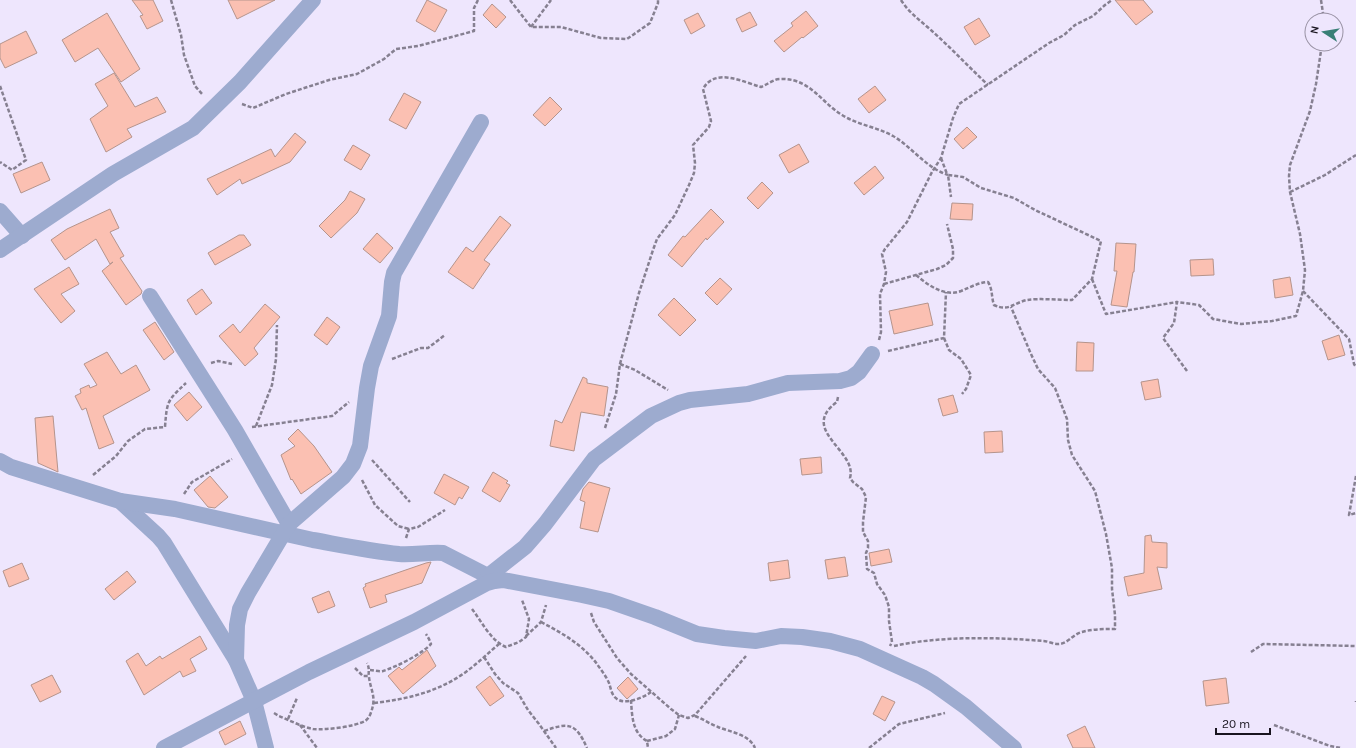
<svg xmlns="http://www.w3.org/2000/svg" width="1356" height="748" viewBox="0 0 1356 748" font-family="Karla,sans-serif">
<rect width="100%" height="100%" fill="#eee6fd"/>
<g fill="#fbc0b2" stroke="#b5948c">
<path d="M132 0H153L163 21 147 29 140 16 143 15Z"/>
<path d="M228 0H275L237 19Z"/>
<path d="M427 0 447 10 435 32 416 21Z"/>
<path d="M1115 0H1143L1153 12 1136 25Z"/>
<path d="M492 4 506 17 496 28 483 15Z"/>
<path d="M806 11 818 26 803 38 802 37 784 52 774 41 793 26 791 23Z"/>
<path d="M750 12 757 25 742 32 736 19Z"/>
<path d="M107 13 140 69 121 82 98 48 75 62 62 40Z"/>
<path d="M698 13 705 26 691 34 684 20Z"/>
<path d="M979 18 990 36 975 45 964 27Z"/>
<path d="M26 31 37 53 5 68 0 58V44Z"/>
<path d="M114 73 135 107 157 97 166 112 127 129 132 137 106 152 90 119 108 106 95 84Z"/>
<path d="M875 86 886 100 869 113 858 99Z"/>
<path d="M404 93 421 102 406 129 389 120Z"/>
<path d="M550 97 562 109 545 126 533 115Z"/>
<path d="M967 127 977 137 963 149 954 139Z"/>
<path d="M295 133 306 142 290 162 242 184 240 179 217 195 207 179 271 149 275 157Z"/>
<path d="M799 144 809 162 789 173 779 155Z"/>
<path d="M353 145 370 155 361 170 344 160Z"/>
<path d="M42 162 50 180 21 193 13 174Z"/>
<path d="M875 166 884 178 864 195 854 183Z"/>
<path d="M762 182 773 193 758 209 747 198Z"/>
<path d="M350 191 365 199 357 213 331 238 319 226 345 200Z"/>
<path d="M952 203 973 204 972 220 950 219Z"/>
<path d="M110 209 119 228 110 232 124 256 120 258 142 291 141 294 126 305 102 271 113 262 110 264 96 239 65 260 51 240 67 229Z"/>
<path d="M711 209 724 222 707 240 706 238 682 267 668 255 683 236 685 237Z"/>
<path d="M500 216 511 225 484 260 490 264 473 289 448 272 466 247 473 252Z"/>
<path d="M377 233 393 248 380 263 363 249Z"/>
<path d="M239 235H244L251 245 215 265 208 253Z"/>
<path d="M1116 243 1136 244 1134 272H1133L1127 307 1111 305 1117 271H1114Z"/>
<path d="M1213 259 1214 275 1191 276 1190 260Z"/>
<path d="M69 267 79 284 61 294 75 311 61 323 34 289Z"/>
<path d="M1290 277 1293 295 1275 298 1273 280Z"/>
<path d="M720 278 732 289 717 305 705 293Z"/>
<path d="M202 289 212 303 196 315 187 300Z"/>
<path d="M674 298 696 320 680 336 658 315Z"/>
<path d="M928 303 933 325 894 334 889 311Z"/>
<path d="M265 304 280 317 254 348 258 354 245 366 219 336 233 324 240 333Z"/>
<path d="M327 317 340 327 327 345 314 335Z"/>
<path d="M155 322 174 352 164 360 143 330Z"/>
<path d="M1339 335 1345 355 1328 360 1322 341Z"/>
<path d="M1077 342 1094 343 1093 371H1076Z"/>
<path d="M107 352 121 374 136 365 150 390 103 416 114 443 99 449 86 408 82 410 75 396 81 393 80 389 89 385 90 388 97 385 84 364Z"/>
<path d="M583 377 587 379V383L608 387 604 416 581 412 574 451 550 446 555 420 562 423Z"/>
<path d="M1158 379 1161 397 1145 400 1141 382Z"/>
<path d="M189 392 202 407 187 421 174 405Z"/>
<path d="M953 395 958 412 943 416 938 399Z"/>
<path d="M53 416 58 472 38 463 35 418Z"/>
<path d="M298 429 314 446 332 472 301 494 292 479 291 480 281 455 295 446 288 439Z"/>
<path d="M1002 431 1003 452 985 453 984 432Z"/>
<path d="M821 457 822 473 802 475 800 459Z"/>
<path d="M493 472 508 481 506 483 510 485 500 502 482 491Z"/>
<path d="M444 474 469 487 462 499 459 497 455 505 434 493Z"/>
<path d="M210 476 228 497 215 508 208 507 194 490Z"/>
<path d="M589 482 610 488 598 532 580 528 585 502 580 500 583 489Z"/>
<path d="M1151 535 1152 542 1167 543V568L1157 567 1162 589 1128 596 1124 577 1144 573 1145 536Z"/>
<path d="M889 549 892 562 871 566 869 553Z"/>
<path d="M845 557 848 576 828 579 825 560Z"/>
<path d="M788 560 790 578 770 581 768 563Z"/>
<path d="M431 562 422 583 385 595 387 602 370 608 363 588 366 586 365 584 426 563Z"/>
<path d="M22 563 29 579 9 587 3 571Z"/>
<path d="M127 571 136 582 114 600 105 589Z"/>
<path d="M329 591 335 606 318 613 312 598Z"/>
<path d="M200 636 207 649 190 659 196 671 183 677 180 671 144 695 126 661 138 653 146 666 160 656 162 659Z"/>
<path d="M427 650 436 666 403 694 388 676 399 667 402 670Z"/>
<path d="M52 675 61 692 40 702 31 685Z"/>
<path d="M490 676 504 696 490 706 476 687Z"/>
<path d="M628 677 638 689 627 699 617 688Z"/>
<path d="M1226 678 1229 703 1206 706 1203 681Z"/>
<path d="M882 696 895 702 885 721 873 714Z"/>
<path d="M240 721 246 734 225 745 219 732Z"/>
<path d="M1085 726 1095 748H1073L1067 735Z"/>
</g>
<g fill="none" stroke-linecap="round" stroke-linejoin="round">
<g stroke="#868091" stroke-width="2.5" stroke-dasharray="4 2" stroke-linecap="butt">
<path d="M171 0 181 35 184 55 195 86 203 95"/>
<path d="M510 0 531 27H561L601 38 627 39 650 23 658 3V0"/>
<path d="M901 0C909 13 921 21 932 31 951 48 969 67 988 85"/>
<path d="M1321 0 1324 20"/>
<path d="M531 27 551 0"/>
<path d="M0 86 26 160 12 170 0 162"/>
<path d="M242 104 253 108 286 94 329 80 357 74 384 59 396 49 418 46 474 31V8L478 0"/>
<path d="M941 158 947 174"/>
<path d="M1290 192 1325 175 1356 155"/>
<path d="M916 275C929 286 945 297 961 291 971 287 977 283 988 282 993 290 991 296 994 305 1009 312 1013 303 1027 300 1039 298 1059 300 1072 300L1092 279 1101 241 1035 210 1014 198 981 188 963 177 948 175 951 197"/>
<path d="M1092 279 1106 314 1177 302"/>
<path d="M884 284 937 269 946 265 953 258V249L947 224"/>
<path d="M1303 291 1349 339 1354 364 1356 367"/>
<path d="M944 338 949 350 961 359 971 375 966 389 962 394"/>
<path d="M879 340 881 332 880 294 884 284 886 272 882 254 885 249 907 222 932 172 941 158 953 118 959 104 1049 43 1064 35 1075 25 1093 16 1105 5 1112 0"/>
<path d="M888 351 944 338 946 292"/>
<path d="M392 359 421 348H428L445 335"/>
<path d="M211 363 218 361 232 364"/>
<path d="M620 364 635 370 668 390"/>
<path d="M1187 371 1163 338 1174 323 1177 302 1199 305 1213 319 1241 324 1272 321 1296 316 1303 291 1305 270 1300 234 1290 192 1289 176 1290 165 1310 111 1316 84 1322 44"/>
<path d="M838 397 837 402C798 430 858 451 850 478L853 482 862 489 866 497 863 522V532L868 541V548L866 553 867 569 874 573 877 584 885 595 889 607V621L892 642 890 646"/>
<path d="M256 426 272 385 276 359 277 325"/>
<path d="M252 427 332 416 349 402"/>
<path d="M605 428 616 394 620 364 639 293 653 250 657 239 675 215 689 185 694 173 695 163 693 145 709 127 711 121 703 89C715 67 743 82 761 87 766 85 770 82 775 80 777 79 781 79 784 79 811 80 822 103 842 115 858 125 877 127 893 136 912 147 926 168 948 175"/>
<path d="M372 460 410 502"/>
<path d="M93 475 116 456 128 441 145 429 165 427C167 401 167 401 186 383"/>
<path d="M1356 476 1349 515 1356 513"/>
<path d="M362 480 375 505 398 526 409 529"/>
<path d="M184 494 192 482 232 459"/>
<path d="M406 538 409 529 418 527 445 510"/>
<path d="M472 609C482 622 491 641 506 647L519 642 526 637 529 619 522 600"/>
<path d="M591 613 594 622 617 658 631 674 671 709 679 715 688 718 695 715 746 656"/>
<path d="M541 622C562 633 583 645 597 664 601 670 606 676 609 683 611 688 611 695 617 699 625 705 643 698 651 692"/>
<path d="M526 636 541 622 546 605"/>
<path d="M894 646C939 636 997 637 1043 641 1048 641 1053 644 1058 644 1068 644 1073 634 1082 632 1092 629 1104 629 1115 629V615L1112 589V568L1106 534 1095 491 1072 455 1068 440 1067 419 1055 388 1038 369 1031 354 1011 307"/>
<path d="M1251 652 1263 644 1356 646"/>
<path d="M484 657 495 674 503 683 518 693 528 710 539 724 556 748"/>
<path d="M355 668 363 676H369"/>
<path d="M370 670C374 670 379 672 383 671 396 667 422 654 431 644L429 639 426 634"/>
<path d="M631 700C632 715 632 733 647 741L648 748"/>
<path d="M1356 701V702"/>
<path d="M374 703C406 699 435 693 463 674 476 665 487 654 499 644"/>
<path d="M274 713 279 716C289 720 302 727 313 729 327 730 353 727 365 721 370 718 372 710 373 705 375 695 370 687 369 677 368 671 370 669 367 663"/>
<path d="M695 716C703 719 710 724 718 727 730 732 749 734 755 748"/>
<path d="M288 719 297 698"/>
<path d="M300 725 317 748"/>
<path d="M1274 725 1330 746 1341 748"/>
<path d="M544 731C569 722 576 723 587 748"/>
<path d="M647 741 666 736 675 729 679 715"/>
<path d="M869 748 899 724 945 713"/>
</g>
<g stroke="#9dabcf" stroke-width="16">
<path d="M0 211 22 236"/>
<path d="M0 250 113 174 193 128 240 82 313 0"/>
<path d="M150 296 235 430 289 524"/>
<path d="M0 461 11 467 120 501 158 536 164 543 236 660 254 701 266 748"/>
<path d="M120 501 175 509 313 540C341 545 370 551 399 554 414 555 429 552 443 553L488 576 494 581"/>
<path d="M488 576 525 547 545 524 594 459 651 416 679 403 690 400 748 394 788 383 840 381 851 378 859 372 872 354"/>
<path d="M236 660 237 625 240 609 248 593 289 524 343 477 353 464 360 446 367 388 371 366 389 316 392 282 394 273 481 122"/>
<path d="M164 748 309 672 414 622 487 583 494 581 503 580 582 595 609 601 655 617 697 634 724 638 756 641 781 636 802 637 830 641 860 649 922 677 934 684 966 707 1014 748"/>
</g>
</g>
<g transform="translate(1324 32) rotate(282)"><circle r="19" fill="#eee6fd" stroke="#9992a4"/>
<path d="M0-3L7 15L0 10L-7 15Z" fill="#397f76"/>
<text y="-6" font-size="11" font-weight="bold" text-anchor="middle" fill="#19151f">N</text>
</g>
<path d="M1216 728v6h54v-6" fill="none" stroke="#19151f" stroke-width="2"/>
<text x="1222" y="728" font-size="12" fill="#19151f" stroke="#eee6fd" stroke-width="3" paint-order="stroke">20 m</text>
</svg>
